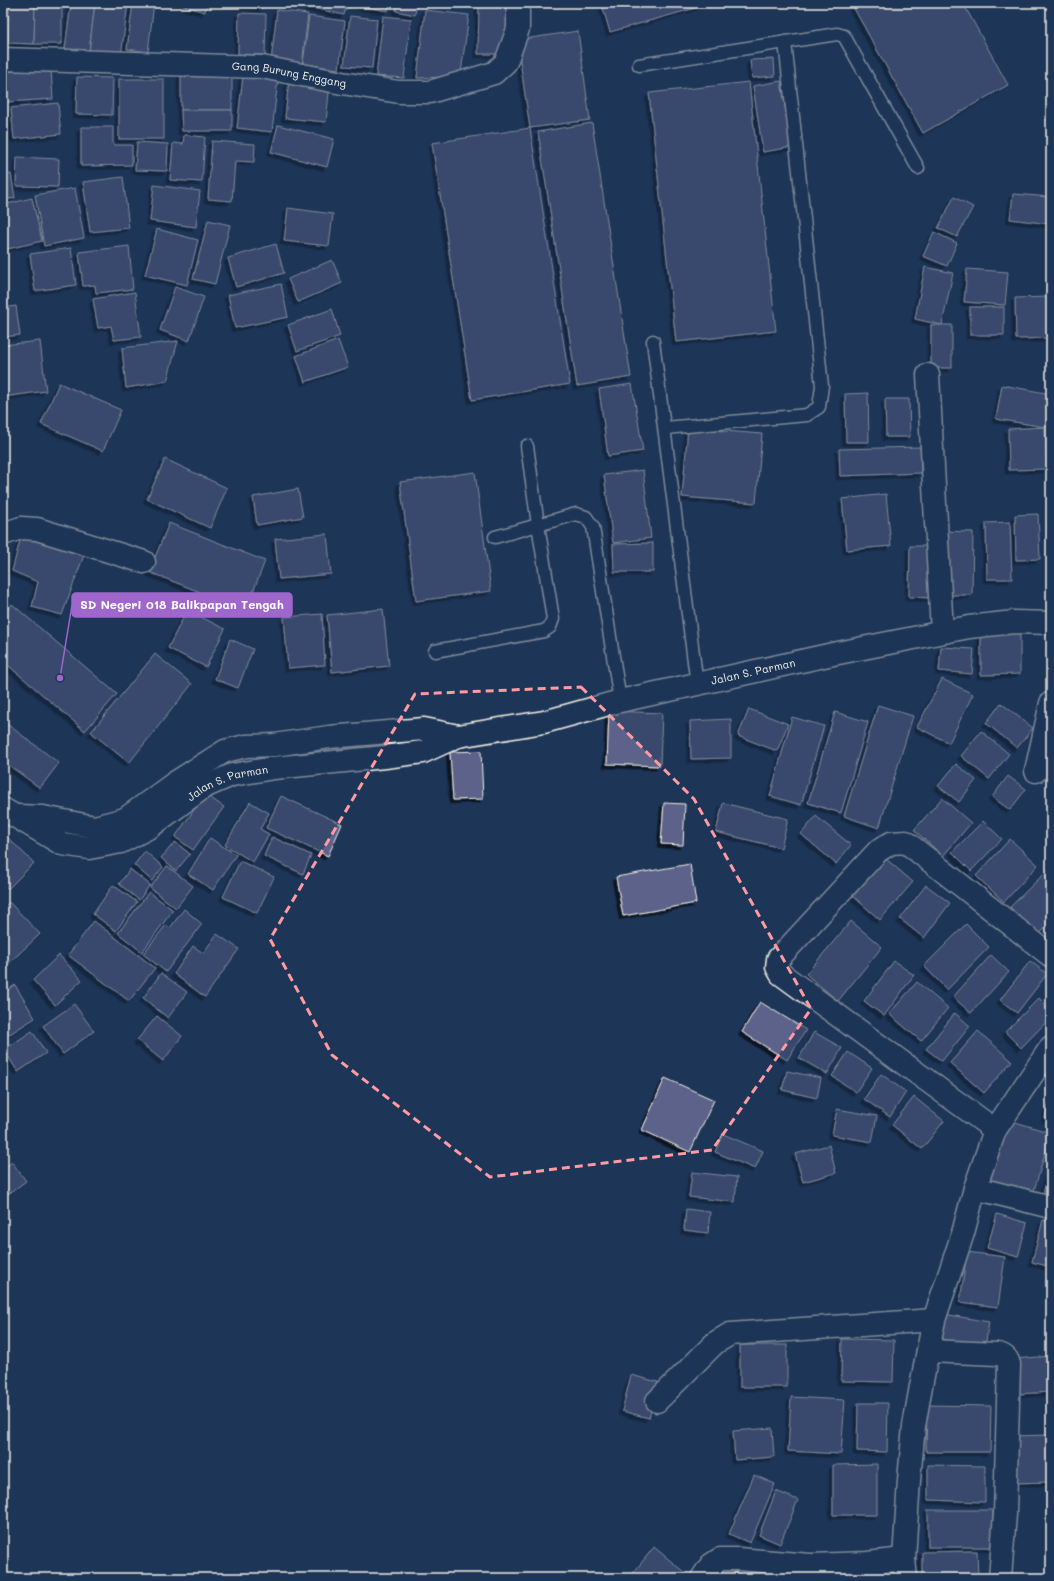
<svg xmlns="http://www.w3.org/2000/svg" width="1054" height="1581" viewBox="0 0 1054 1581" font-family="Mali,sans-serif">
<defs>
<filter id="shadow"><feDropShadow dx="-3.5" dy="3.5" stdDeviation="0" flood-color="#0009"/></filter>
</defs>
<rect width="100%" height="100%" fill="#1d3557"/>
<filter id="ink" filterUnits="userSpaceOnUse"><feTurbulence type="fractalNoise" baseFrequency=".025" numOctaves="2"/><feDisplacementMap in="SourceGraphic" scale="8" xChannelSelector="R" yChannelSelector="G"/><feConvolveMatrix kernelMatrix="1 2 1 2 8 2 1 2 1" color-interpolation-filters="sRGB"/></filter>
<g filter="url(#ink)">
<g fill="#5c6289" stroke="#f4f1e8" filter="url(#shadow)">
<path d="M3 3H9L8 43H3Z"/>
<path d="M9 3H35L34 44 8 43Z"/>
<path d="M35 3H62V44H34Z"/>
<path d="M71 3H95L89 52 65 49Z"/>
<path d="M95 3H128L121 56 89 52Z"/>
<path d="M133 3H154L148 52 127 49Z"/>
<path d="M174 3H207L205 12Z"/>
<path d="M216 3H263V8Z"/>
<path d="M291 3H347L344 15Z"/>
<path d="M354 3H389L388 11 354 5Z"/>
<path d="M397 3H417L415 15 396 11Z"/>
<path d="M479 3H508L507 54H478Z"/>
<path d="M608 3H713L610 32 602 5Z"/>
<path d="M851 3H963L1008 85 923 133Z"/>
<path d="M277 10 308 14 302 66 271 62Z"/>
<path d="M425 10 469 15 461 73 447 77 417 78Z"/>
<path d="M239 13 266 14 265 55 238 54Z"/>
<path d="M309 16 345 21 339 69 303 64Z"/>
<path d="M350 16 377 19 372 68 344 66Z"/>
<path d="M383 16 411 19 404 78 376 76Z"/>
<path d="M578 31 590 120 530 128 517 40Z"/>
<path d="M774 59 775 76 752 78 750 60Z"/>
<path d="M51 69 53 99 7 102 5 72Z"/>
<rect x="181" y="72" width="51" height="38"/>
<path d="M243 76 278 79 272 132 237 128Z"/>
<path d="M77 77 113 78 112 115 76 114Z"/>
<rect x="119" y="79" width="45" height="60"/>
<path d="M289 79 330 83 326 122 285 118Z"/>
<path d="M781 81 792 147 763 152 753 86Z"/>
<path d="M749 82 776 331 676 342 649 93Z"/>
<path d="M58 103 61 134 14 139 11 108Z"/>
<path d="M181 110H232V131H182Z"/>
<path d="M592 123 631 377 577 386 538 132Z"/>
<path d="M278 125 334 139 327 167 271 152Z"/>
<path d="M81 127H113V145H132V165L81 166Z"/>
<path d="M530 128 570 384 472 400 432 143Z"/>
<path d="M184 135 205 137 202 182 170 180 173 143 183 144Z"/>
<path d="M212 141 255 144 254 162 235 161 232 201 208 199Z"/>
<path d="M137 142 168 144 167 171 135 170Z"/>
<path d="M17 157 59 159 58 187 16 186Z"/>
<path d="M11 174 15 198 3 200V175Z"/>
<path d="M123 177 129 228 90 232 83 182Z"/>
<path d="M154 185 200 191 196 227 150 221Z"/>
<path d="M75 188 84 238 44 246 35 195Z"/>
<path d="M1013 194 1051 197 1050 224 1010 219Z"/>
<path d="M954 197 973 207 957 237 938 228Z"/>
<path d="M32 198 42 241 3 250V205Z"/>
<path d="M288 208 333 214 329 246 284 241Z"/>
<path d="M208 220 230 225 215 284 193 279Z"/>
<path d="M157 229 198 240 187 285 145 275Z"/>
<path d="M934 232 957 243 947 266 923 256Z"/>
<path d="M276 244 284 273 236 287 228 258Z"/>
<path d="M129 246 133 289 96 293 95 285 83 286 79 252Z"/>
<path d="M71 248 76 285 35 291 30 254Z"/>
<path d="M332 260 342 283 298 302 288 279Z"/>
<path d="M925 267 953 273 942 325 915 319Z"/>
<path d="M967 269 1008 272 1005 305 964 302Z"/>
<path d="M281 284 288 317 235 328 228 295Z"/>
<path d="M175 287 204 297 189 341 160 330Z"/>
<path d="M135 292 141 337 114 340 111 326 98 328 93 299Z"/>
<path d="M1051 297V338L1016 339 1015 298Z"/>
<path d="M16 306 20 335 3 337V308Z"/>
<rect x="970" y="307" width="34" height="28"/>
<path d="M332 309 340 336 297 351 288 325Z"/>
<rect x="931" y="325" width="21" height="43"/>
<path d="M338 340 348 367 305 382 296 356Z"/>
<path d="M40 341 46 391 3 397V345Z"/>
<path d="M178 341 167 381 126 388 122 348Z"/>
<path d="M59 383 121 410 103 451 41 424Z"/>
<path d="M632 384 643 451 608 456 599 389Z"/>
<path d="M1002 385 1051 394 1045 427 996 419Z"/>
<path d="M868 393 869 442H846L845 394Z"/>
<path d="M885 399H909L910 437H886Z"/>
<path d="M1045 427 1047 469 1009 470 1008 429Z"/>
<path d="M688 428 762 434 756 503 682 497Z"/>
<path d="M921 447V473L840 476 839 449Z"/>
<path d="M165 459 227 488 210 528 147 499Z"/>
<path d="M643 470 651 538 613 543 604 475Z"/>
<path d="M475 472 491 591 416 601 400 482Z"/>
<path d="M298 489 303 517 257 525 253 497Z"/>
<path d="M886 494 891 546 847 550 842 499Z"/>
<path d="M1038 514 1040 559 1016 560 1015 515Z"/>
<path d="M1010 522 1012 579H987L986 523Z"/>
<path d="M169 523 265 561 246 610 149 572Z"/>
<path d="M942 531 973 532 972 595H942Z"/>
<path d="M22 533 84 555 62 615 32 607 38 582 12 571Z"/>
<path d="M327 534 331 574 279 579 275 539Z"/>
<path d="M653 543V572H614L613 544Z"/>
<path d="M910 546H935L934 598 909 597Z"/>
<path d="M12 604 117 694 85 731 3 661V615Z"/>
<path d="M383 609 389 666 332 672 327 615Z"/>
<path d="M187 610 225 629 206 667 168 648Z"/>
<path d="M322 614 325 665 288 668 284 617Z"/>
<path d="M981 626H1020V674L981 675Z"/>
<path d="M230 639 253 649 238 688 215 679Z"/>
<path d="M941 647 974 649 972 674 939 671Z"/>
<path d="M155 654 192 684 129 763 91 732Z"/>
<path d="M942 679 973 694 949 743 917 727Z"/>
<path d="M1001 703 1033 728 1017 748 986 723Z"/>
<path d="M878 705 913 716 879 828 844 816Z"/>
<path d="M749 709 788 724 777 751 738 736Z"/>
<path d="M609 711 662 713 660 766 607 764Z"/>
<path d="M835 712 868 722 841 813 808 803Z"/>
<path d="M792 717 824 726 801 805 770 796Z"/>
<path d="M731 719V758L691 759 690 721Z"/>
<path d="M3 721 59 763 40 788 3 761Z"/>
<path d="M981 731 1009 754 989 779 961 756Z"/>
<path d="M481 751 483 799 453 800 450 752Z"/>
<path d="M956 764 976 780 959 802 938 786Z"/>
<path d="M1008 776 1026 789 1010 810 992 797Z"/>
<path d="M205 794 224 807 193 850 175 837Z"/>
<path d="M281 796 342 824 328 856 266 828Z"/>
<path d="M942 798 971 823 943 856 914 830Z"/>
<path d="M250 802 269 813 260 829 269 834 253 862 225 845Z"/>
<path d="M664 803 685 804 683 845 661 844Z"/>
<path d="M723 803 788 819 781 848 716 832Z"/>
<path d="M816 816 851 845 836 864 801 834Z"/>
<path d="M983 821 1002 839 971 871 952 852Z"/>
<path d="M5 835 34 863 8 889 3 884V837Z"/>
<path d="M272 837 311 855 303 874 264 856Z"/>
<path d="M210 838 236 855 213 890 188 874Z"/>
<path d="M1010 839 1038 865 1004 902 976 876Z"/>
<path d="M175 842 190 854 176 871 161 858Z"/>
<path d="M145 851 163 867 152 881 134 865Z"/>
<path d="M885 858 913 882 880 920 853 896Z"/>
<path d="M240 861 274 877 257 913 223 897Z"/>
<path d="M690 864 696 903 623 916 616 877Z"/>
<path d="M167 866 193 886 176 908 150 888Z"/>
<path d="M1051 867V923L1037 936 1010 907Z"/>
<path d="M130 869 150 885 139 900 119 884Z"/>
<path d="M113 885 137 902 116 931 93 914Z"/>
<path d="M926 885 950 903 924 938 900 919Z"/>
<path d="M149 892 173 910 142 952 118 933Z"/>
<path d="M9 902 40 934 8 964 3 959V908Z"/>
<path d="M184 909 202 924 166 972 143 954 166 925 170 928Z"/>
<path d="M94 921 155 968 129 1001 68 955Z"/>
<path d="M851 921 882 947 838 1001 806 974Z"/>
<path d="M966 924 989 947 947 990 924 966Z"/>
<path d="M217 934 239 949 205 997 174 974 193 946 203 953Z"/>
<path d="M59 955 82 980 55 1005 33 980Z"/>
<path d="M991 955 1009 972 971 1013 953 997Z"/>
<path d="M894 961 914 975 884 1016 864 1001Z"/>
<path d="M1030 961 1047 974 1017 1013 1000 1000Z"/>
<path d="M161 973 187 992 168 1018 143 998Z"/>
<path d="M917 982 948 1008 921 1041 889 1014Z"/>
<path d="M15 985 35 1018 5 1037 3 1035V993Z"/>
<path d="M1039 998 1051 1010V1017L1021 1048 1005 1032Z"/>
<path d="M760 1002 806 1030 787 1060 742 1032Z"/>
<path d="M74 1004 94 1031 63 1054 43 1026Z"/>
<path d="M955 1013 970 1026 942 1061 926 1049Z"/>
<path d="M157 1016 182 1036 163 1061 137 1040Z"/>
<path d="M32 1031 46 1053 18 1072 4 1050Z"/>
<path d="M978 1031 1012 1061 984 1093 950 1063Z"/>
<path d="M814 1032 842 1048 827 1074 799 1058Z"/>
<path d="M848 1052 872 1068 856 1092 832 1076Z"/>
<path d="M787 1071 821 1078 817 1098 782 1090Z"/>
<path d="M881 1074 906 1092 890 1117 864 1099Z"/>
<path d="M665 1078 714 1100 690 1152 642 1130Z"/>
<path d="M1051 1094V1119L1045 1118Z"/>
<path d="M914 1097 944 1121 922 1149 892 1125Z"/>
<path d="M837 1109 877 1116 872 1142 832 1135Z"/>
<path d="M1009 1120 1051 1133 1033 1194 990 1181Z"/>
<path d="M723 1134 763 1151 755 1169 715 1152Z"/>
<path d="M829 1145 836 1173 803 1182 795 1154Z"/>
<path d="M12 1162 26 1181 3 1198V1169Z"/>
<path d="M1051 1164V1200L1042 1197Z"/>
<path d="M692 1172 737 1177 735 1202 689 1197Z"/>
<path d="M686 1209 710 1212 708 1233 684 1230Z"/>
<path d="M997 1214 1027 1223 1018 1257 987 1248Z"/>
<path d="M1043 1220 1051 1222V1267L1032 1262Z"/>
<path d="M967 1252 1005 1257 998 1307 960 1302Z"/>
<path d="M944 1314 989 1322 985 1347 940 1339Z"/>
<path d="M842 1339 894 1340 893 1382 841 1381Z"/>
<rect x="740" y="1345" width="47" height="42"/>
<path d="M1051 1356V1392L1017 1394 1014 1359Z"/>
<path d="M631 1375 658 1382 649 1418 622 1411Z"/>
<path d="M791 1397 845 1400 841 1454 788 1451Z"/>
<path d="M858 1403H888L887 1452 857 1451Z"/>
<path d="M927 1405 991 1406 990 1452H926Z"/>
<path d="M772 1428 774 1457 735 1460 733 1431Z"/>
<path d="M1051 1435V1482L1012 1483 1011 1436Z"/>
<path d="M877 1464V1515H833V1465Z"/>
<path d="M928 1465 985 1466V1502L928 1500Z"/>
<path d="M754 1475 775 1484 750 1543 729 1534Z"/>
<path d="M776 1491 798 1500 780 1544 759 1535Z"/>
<rect x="928" y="1510" width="65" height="37"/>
<path d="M654 1547 685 1573 682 1578H629Z"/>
<path d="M977 1551 978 1578H922V1552Z"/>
<path d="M719 1562 745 1577 744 1578H710Z"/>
<path d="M762 1567 783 1578H756Z"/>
</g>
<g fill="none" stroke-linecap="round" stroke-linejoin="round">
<g stroke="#f4f1e8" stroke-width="15">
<g id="lane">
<path d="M639 65 837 34 844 36 918 168"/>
<path d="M653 341 697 685"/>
<path d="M665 428 807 415 819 407 822 386 785 42"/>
<path d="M527 446 538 525 576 514 586 517 593 527 620 701"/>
<path d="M435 651 544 631 550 627 553 619 538 525 495 537"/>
</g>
</g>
<g stroke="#f4f1e8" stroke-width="25">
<g id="street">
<path id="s1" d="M3 59 262 67 342 83 399 92H430L494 73 506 62 518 29V11L517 3"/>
<path d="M928 375 942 632"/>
<path d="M3 534 21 528 37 529 144 562"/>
<path d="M1036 771 1051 703"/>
<path d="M1051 1047 995 1130 975 1188 1051 1207"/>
<path d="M995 1130 781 974 777 967 778 959 878 851 891 843 906 842 1051 956"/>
<path d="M928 1351 997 1354C1004 1355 1007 1357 1009 1364L1005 1514 1000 1578"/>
<path d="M657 1401 715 1343 730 1334 934 1320"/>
<path d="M702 1578 711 1565 720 1559H738L810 1565 867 1563 904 1559"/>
<path d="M906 1578 904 1559 909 1480 914 1426 921 1386 934 1320 963 1233 975 1188"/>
</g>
</g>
<g stroke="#f4f1e8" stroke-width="25">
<g id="secondary">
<path id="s2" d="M3 809 62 844 89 848 121 842 150 827 204 787 232 775 274 768 385 757 423 752 458 736 544 722 620 701 833 654 969 627 1014 622 1051 623"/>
<path d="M19 816 43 817 95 827 125 819 176 782 225 751 246 746 274 745 329 737 424 729 458 736"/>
</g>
</g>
<use href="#lane" stroke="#1d3557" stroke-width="12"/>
<use href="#street" stroke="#1d3557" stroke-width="22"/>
<use href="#secondary" stroke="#1d3557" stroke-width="22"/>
</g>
</g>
<path d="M0 0H1054V1581H0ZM581 687 694 799 811 1009 712 1150 490 1177 332 1055 270 939 415 694Z" fill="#1d3557" fill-opacity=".55" fill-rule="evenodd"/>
<path fill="none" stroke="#ff9aa2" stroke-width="3" stroke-dasharray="8 5" stroke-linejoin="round" d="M581 687 694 799 811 1009 712 1150 490 1177 332 1055 270 939 415 694Z"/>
<g text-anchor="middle" stroke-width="3" stroke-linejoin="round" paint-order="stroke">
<g font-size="11" fill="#f4f1e8" stroke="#1d3557">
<text dy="4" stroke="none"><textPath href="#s1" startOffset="287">Gang Burung Enggang</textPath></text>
<text dy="4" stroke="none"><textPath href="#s2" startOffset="792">Jalan S. Parman</textPath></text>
<text dy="4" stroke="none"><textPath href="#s2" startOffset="252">Jalan S. Parman</textPath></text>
</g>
</g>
<path fill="none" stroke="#9f67cb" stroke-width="1.5" d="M60 678L72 605"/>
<circle fill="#9f67cb" stroke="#1d3557" stroke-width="1.5" cx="60" cy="678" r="4"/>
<rect fill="#9f67cb" stroke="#9f67cb" stroke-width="1.5" x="72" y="593" width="220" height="24" rx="4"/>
<g font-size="12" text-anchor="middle" font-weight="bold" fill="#fff">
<text x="182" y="609">SD Negeri 018 Balikpapan Tengah</text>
</g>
<rect width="1054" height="1581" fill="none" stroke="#1d3557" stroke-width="16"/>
<rect x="8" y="8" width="1038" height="1565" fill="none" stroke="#f4f1e8" stroke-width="1.5" filter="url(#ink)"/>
</svg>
